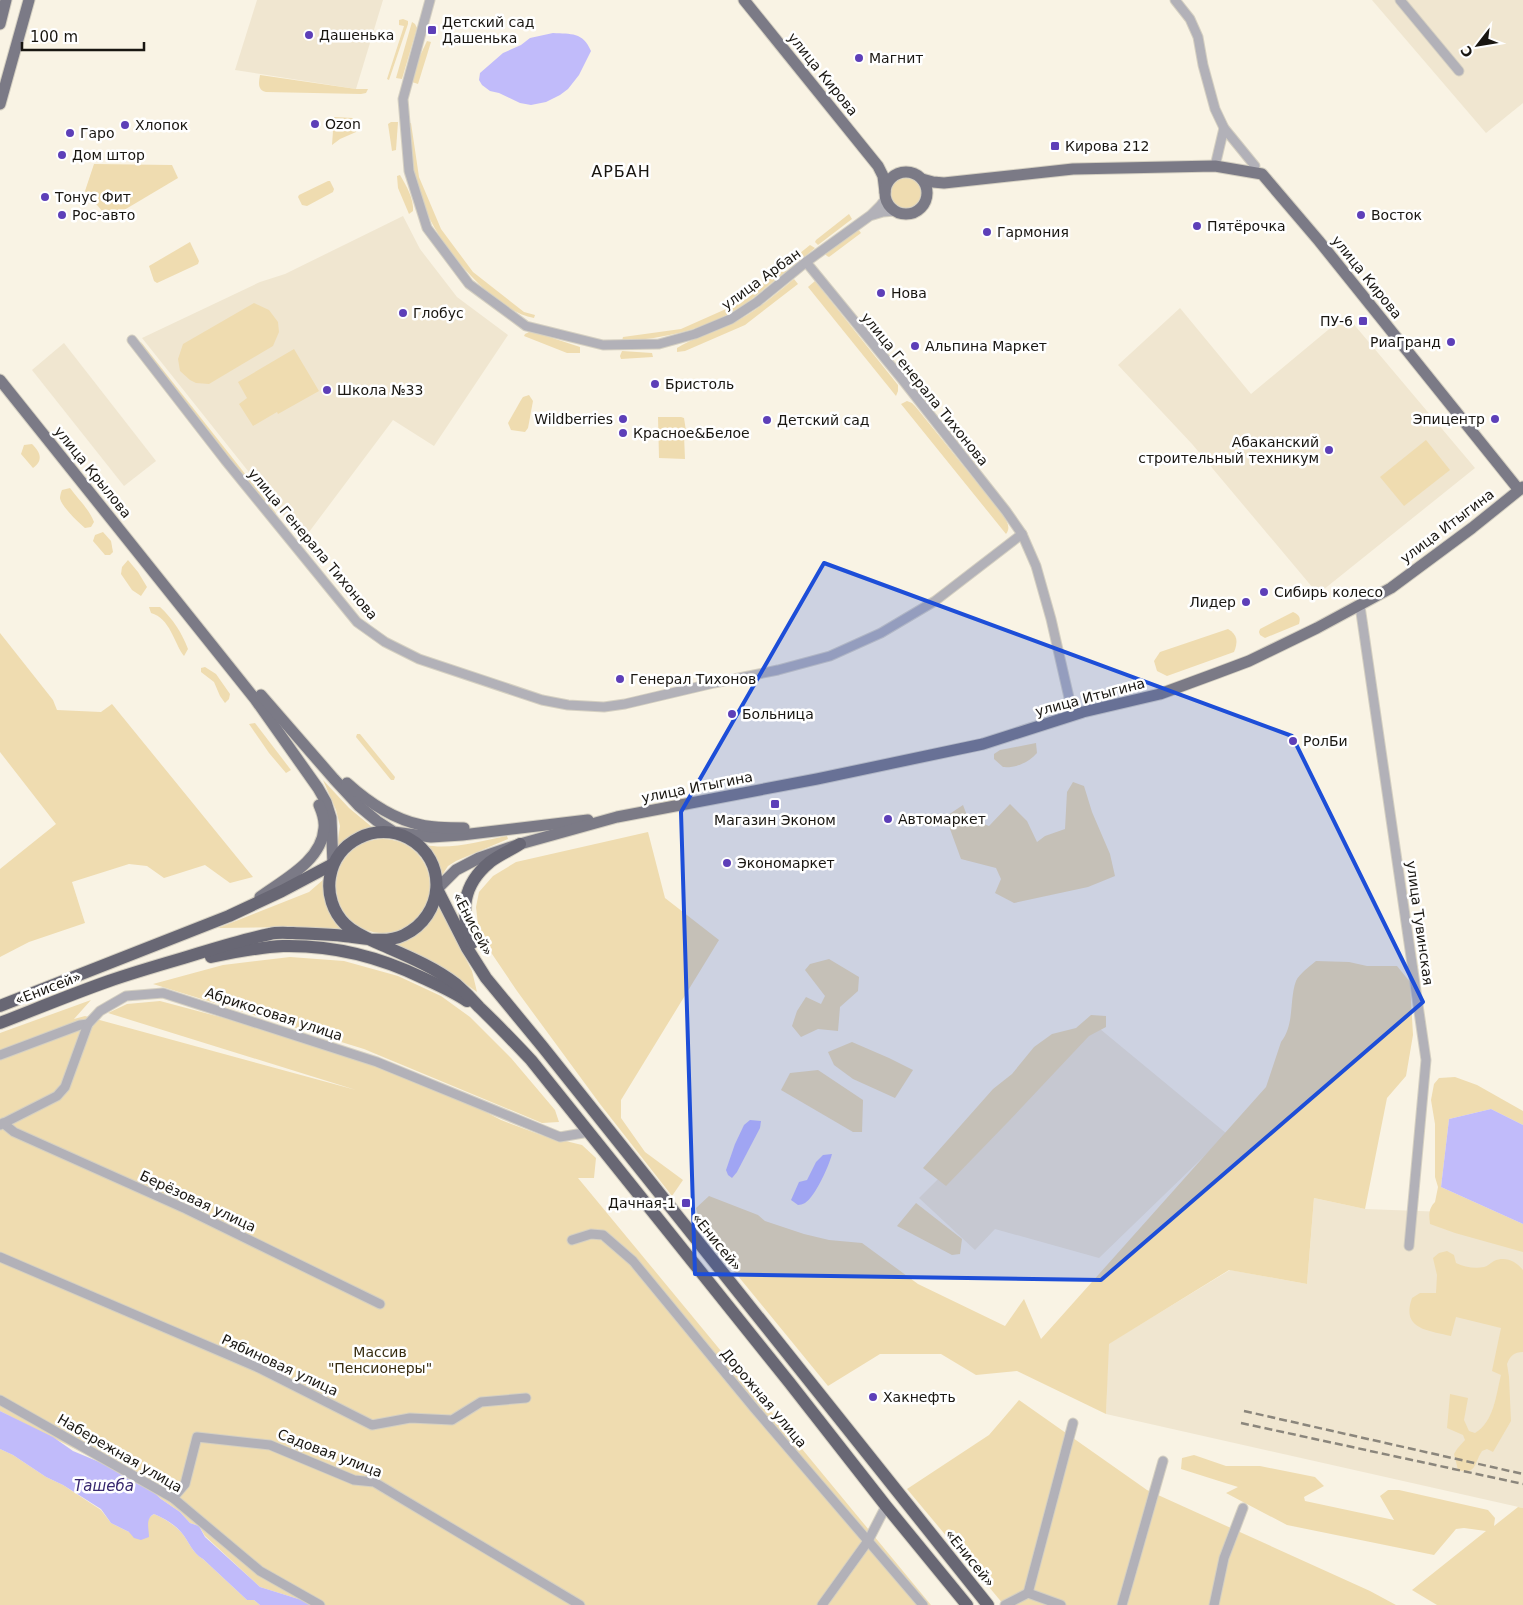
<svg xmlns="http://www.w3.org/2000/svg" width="1523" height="1605" viewBox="0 0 1523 1605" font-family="'DejaVu Sans',sans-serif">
<rect width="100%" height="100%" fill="#f9f3e4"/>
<g fill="#f0e6d0">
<path d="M257 0H383L356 89 235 70Z"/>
<path d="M1372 0H1523V103L1486 133Z"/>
<path d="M403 216 420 249 457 297 508 335 434 446 393 420 303 540 142 338 260 282 285 274Z"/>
<path d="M1180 308 1251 394 1346 315 1475 468 1318 594 1192 444 1118 365Z"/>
<path d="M64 343 156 461 124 486 32 370Z"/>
<path d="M1094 1024 1227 1134 1099 1258 995 1229 975 1250 919 1198Z"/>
<path d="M1314 1198 1365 1209 1499 1214 1523 1226V1508L1106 1414 1108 1344 1230 1270 1307 1284Z"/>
</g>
<g fill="#efdcb0">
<path d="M403 19 408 21V24L389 80 387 79 404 26 399 25V20Z"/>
<path d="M412 22 415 24 417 28 402 79 396 78Z"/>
<path d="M427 41 431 42 418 84 412 82 418 60Z"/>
<path d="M260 75 356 89H368L366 93 361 94 266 92C257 90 259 82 260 75Z"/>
<path d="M334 117 353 118 356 132 340 139 332 145Z"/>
<path d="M391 122H398L396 150 392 151 388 124Z"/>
<path d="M411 123 419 177 441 229 473 272 524 312 535 315 534 318C501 313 460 267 442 240 431 223 422 204 416 185 410 165 410 144 408 124Z"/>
<path d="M94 164 172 165 178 178 109 219 85 191Z"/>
<path d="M400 175C406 185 414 199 413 211L409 214 398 188 397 176Z"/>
<circle cx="907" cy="193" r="18"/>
<path d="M328 181H330L334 189 333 192 307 206 302 205 298 197 299 195Z"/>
<path d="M849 214 852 219 818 245 815 242 816 240Z"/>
<path d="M858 229 861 233 829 257 827 256 825 254Z"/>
<path d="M190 242 199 261 198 264 157 283 154 281 149 266Z"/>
<path d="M810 245 815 248 791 268 788 264 789 262Z"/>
<path d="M783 268 787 271C772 282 759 294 744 305 708 329 664 339 622 341L623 337 681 329 735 305Z"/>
<path d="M794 279 798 284 745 325 685 351 677 352V348C693 338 712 333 730 324 754 314 774 295 794 279Z"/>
<path d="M815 281 898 385V391L896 396 808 287Z"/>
<path d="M254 303 269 310 278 322 279 332 273 346 209 384 196 383 190 380 180 371 178 359 183 344Z"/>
<path d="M531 331 580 347V353H567L524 336 525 334Z"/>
<path d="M141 342 276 513 275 515 272 513 143 350Z"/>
<path d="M294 349 319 391 278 414 277 412 253 426 239 404 247 398 238 382Z"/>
<path d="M622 351 652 353 653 357 621 359 620 356Z"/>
<path d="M529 395 533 401 528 428 525 432 511 430 508 423 521 400 523 397Z"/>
<path d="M907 401 912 403 915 406 1004 516C1007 522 1011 528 1006 534L901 404Z"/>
<path d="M658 417H681L684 418 686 431 684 435 685 459 659 458Z"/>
<path d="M1426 440 1450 470 1404 506 1380 477Z"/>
<path d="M32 444C40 452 44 460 33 468L21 454 24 445Z"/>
<path d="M70 488C78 499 89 509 94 522L91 527 85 528C79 523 61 506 60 498 60 496 61 492 62 490Z"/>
<path d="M103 532 111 541 113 552 110 555H105L93 541 95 535Z"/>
<path d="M128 560 138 572 147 587 141 596 132 590 121 574 122 567Z"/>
<path d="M149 607H160C173 619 182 633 188 649L184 656C174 643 170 618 151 613Z"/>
<path d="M1293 612C1299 615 1301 617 1299 624L1265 638 1260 635 1259 632 1260 629Z"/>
<path d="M1228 629C1238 635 1238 642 1234 652L1167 676 1157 671 1154 661 1160 652Z"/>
<path d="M0 633 53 700 57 710 101 712 112 704 253 877 230 883 205 865 164 878 147 866 129 864 72 882 85 923 29 942 0 957V869L56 824 0 752Z"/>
<path d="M205 667 216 674 230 694 229 699 225 703 220 696 214 682 201 672V668Z"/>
<path d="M255 723 291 770 286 773 269 753 249 724Z"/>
<path d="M357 734H360L395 777 394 780H391L356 737Z"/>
<path d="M1036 743 1037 753C1028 763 1016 768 1003 767L994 759V754L1000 750Z"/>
<path d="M323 780 349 808 372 827 353 835 337 847 340 826 336 810Z"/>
<path d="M1073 782 1084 786 1092 812 1110 854 1115 876 1088 887 1014 903 995 893 1001 879 996 868 961 859 950 829 948 815 963 805 968 818 989 826 1010 804 1027 821 1037 842 1045 836 1065 829 1067 792Z"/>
<path d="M648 832 665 898 719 940 621 1100V1118L645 1152 683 1180 672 1196 600 1104 517 991 488 948 478 925 476 907 479 892 493 876 516 862Z"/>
<path d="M507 836 508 839 456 861 448 866 441 877 425 845C451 850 481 841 507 836Z"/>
<circle cx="383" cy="886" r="47"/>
<path d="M324 879 346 932 311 927 218 928 309 892Z"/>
<path d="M439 906 472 971 477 992 449 972 391 945C418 933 424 933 439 906Z"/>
<path d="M290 957 344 961 398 976 441 996 470 1017 511 1058 555 1110 559 1122 542 1123 364 1049 153 984 223 965Z"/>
<path d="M829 959 859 977 858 991 840 1007 838 1031 818 1029 801 1037 792 1026 797 1011 806 997 821 1004 825 996 805 970 810 964Z"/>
<path d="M1316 961 1349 962 1367 966H1397L1410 982 1413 1035 1406 1076 1387 1098 1365 1209 1314 1198 1307 1284 1229 1270 1109 1344 1106 1414 1017 1371 976 1375 941 1354H880L828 1386 711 1243 700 1223 696 1208 709 1196 758 1215 765 1221 804 1234 829 1240 862 1243 918 1284 1005 1326 1024 1299 1041 1339 1266 1087 1281 1042C1295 1024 1289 1000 1296 981 1299 974 1310 966 1316 961Z"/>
<path d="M91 1000 74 1019 85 1016 356 1090 108 1013 127 1004 160 1001 224 1018 373 1065 480 1109 501 1120 541 1135 582 1145 596 1158 594 1178H578L931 1605H312L308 1602 260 1587 205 1536 199 1526 190 1523 180 1512 161 1499 146 1485 0 1411V1033Z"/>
<path d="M1091 1015 1106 1016V1027L1089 1036 1008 1122 946 1186 923 1168 993 1089 1012 1074 1034 1047 1052 1034 1076 1028Z"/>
<path d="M852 1042 889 1058 913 1070 895 1098 853 1079 834 1065 828 1052Z"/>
<path d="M818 1070 863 1100 862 1132H853L781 1090 790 1073Z"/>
<path d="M1455 1077 1477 1085 1523 1111V1125L1491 1109 1449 1119 1441 1187 1523 1224V1252L1455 1233 1430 1224C1429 1215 1428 1209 1435 1202L1438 1187 1435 1177V1124L1431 1100 1434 1084 1439 1078Z"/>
<path d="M916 1203 962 1239 960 1254 952 1255 897 1226Z"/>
<path d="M1447 1251 1454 1255 1456 1263C1464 1267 1475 1269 1484 1267 1488 1266 1490 1263 1494 1261 1505 1256 1516 1261 1523 1270V1352C1514 1352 1510 1356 1507 1364L1509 1377 1511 1421 1493 1452 1487 1449 1482 1451C1474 1463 1477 1475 1458 1470L1454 1454 1457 1449 1465 1440 1463 1435 1447 1428 1450 1394 1468 1398 1464 1420 1469 1431 1475 1433C1494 1422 1496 1395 1501 1375L1492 1371 1501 1328 1456 1317 1451 1336C1427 1330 1401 1329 1412 1298L1420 1293H1436L1437 1275 1433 1258 1439 1253Z"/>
<path d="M1019 1400 1147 1490 1370 1591 1396 1605H1004L907 1489 989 1435Z"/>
<path d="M0 1449 13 1455 46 1477 63 1485 101 1510 111 1523 129 1532 154 1514C164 1518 173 1524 181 1532 189 1541 192 1553 203 1559L247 1600H254L260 1605H0Z"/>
<path d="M1194 1455 1226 1466H1260L1315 1477 1324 1486 1304 1497 1305 1501 1394 1520 1380 1496 1388 1490H1399L1488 1510 1495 1518 1494 1526 1518 1507 1523 1508V1605H1437L1412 1590 1486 1531 1464 1528 1456 1529 1434 1555 1287 1525 1226 1493 1238 1487 1181 1469 1182 1458Z"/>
</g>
<g fill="#c1bbfa">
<path d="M553 33C571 34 583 32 591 51L579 75 568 89 560 95 546 102 531 105 520 103 499 93 490 91 482 85 479 80 480 73 503 53 521 45 530 38Z"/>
<path d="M1491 1109 1523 1125V1224L1441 1187 1449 1119Z"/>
<path d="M750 1120 761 1121 760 1128 737 1172 732 1178 728 1175 726 1170 735 1144 744 1125Z"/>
<path d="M832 1154C829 1166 815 1197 805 1203 803 1204 800 1205 798 1205L791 1200 799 1182 807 1180 816 1162 823 1155Z"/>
<path d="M0 1411 53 1437 73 1451 116 1469 146 1485 161 1499 180 1512 190 1523 199 1526 205 1537 260 1587 308 1602 312 1605H260L254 1600H247L203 1559C192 1553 189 1541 181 1532 174 1524 164 1518 154 1514 145 1518 149 1529 149 1537L141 1540 134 1538 129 1532 111 1523 101 1509 63 1485 46 1477 13 1455 0 1449Z"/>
</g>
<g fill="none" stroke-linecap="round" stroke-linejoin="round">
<g stroke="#d5d0c2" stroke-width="11">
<g id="minor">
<path d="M430 0 403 99 409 171 427 228 469 284 526 326 603 345 659 344 695 334 731 319 757 302 806 262 871 215 880 206 886 198"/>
<path d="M1175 0 1190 19 1198 37 1203 65 1215 109 1224 128 1255 166"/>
<path d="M1400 0 1459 71"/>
<path d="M1215 166 1224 128"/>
<path d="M873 215 883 212 895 211"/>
<path d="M806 262 901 378 1006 511 1022 534 1036 566 1051 619 1073 715"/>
<path d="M132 340 225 460 357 622 385 642 419 659 542 700 568 705 604 707 625 704 714 683 778 670 830 656 881 633 935 601 1022 534"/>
<path d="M1360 606 1426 1060 1409 1246"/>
<path d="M0 1055 80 1025 88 1024"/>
<path d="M3 1123 14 1132 186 1209 380 1304"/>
<path d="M0 1125 57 1096 65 1087 88 1024 100 1011 126 996 163 993 377 1062 560 1137 589 1132"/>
<path d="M572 1240 591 1234 603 1235 633 1261 754 1408 923 1605"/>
<path d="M0 1257 259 1368 372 1425 410 1418 452 1420 481 1402 526 1398"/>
<path d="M0 1400 173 1498 260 1571 320 1605"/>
<path d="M173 1498 185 1484 197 1437 270 1445 354 1480 374 1482 580 1605"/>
<path d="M1028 1593 1073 1423"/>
<path d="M822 1605 868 1541 886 1506"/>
<path d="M1005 1605 1028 1593 1061 1605"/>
<path d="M1122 1605 1163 1461"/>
<path d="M1214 1605 1224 1558 1243 1508"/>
</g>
</g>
<g stroke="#d5d0c2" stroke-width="13">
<g id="major">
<path d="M744 0 878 166 883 176 885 192"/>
<path d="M0 24 6 0"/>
<path d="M0 104 29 0"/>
<circle cx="906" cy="193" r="21"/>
<path d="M922 179 933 182 944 183 1073 169 1215 166 1262 174 1319 241 1519 490"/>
<path d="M0 380 255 699 318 788 326 802 331 818 333 864"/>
<path d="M261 695 334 779 359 806 377 821 394 832 431 837 462 835 588 820"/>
<path d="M347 783C368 802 393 819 421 825 434 828 450 828 464 828"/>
<path d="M437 889 456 870 479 858 520 844 617 817 817 779 983 744 1083 712 1160 694 1217 673 1249 661 1317 628 1391 588 1472 528 1523 487"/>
<path d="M260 897C283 880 322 861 324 828 325 820 322 812 319 805"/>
</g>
</g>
<g stroke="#d5d0c2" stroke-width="14">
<g id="highway">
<path d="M437 889 467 948 486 978 542 1046 988 1605"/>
<path d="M472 943C460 912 462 885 490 862 499 855 511 850 520 844"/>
<path d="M211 957C235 952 259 947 283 946 332 945 380 957 423 978 438 985 454 992 467 1001"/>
<path d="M0 1006 229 916 282 891 333 864"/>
<path d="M0 1023C36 1009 72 994 109 981 132 973 156 966 180 959 210 950 240 940 270 934 277 932 286 933 293 933 310 934 327 934 344 936 364 938 386 944 404 935 444 916 449 860 408 838 393 830 374 830 359 838 343 846 333 860 330 877 327 894 333 912 345 924 355 934 369 939 382 945 407 956 434 967 456 984 464 991 472 999 479 1007 497 1024 514 1042 531 1060L789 1382 886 1506 967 1605"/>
</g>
</g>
<use href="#minor" stroke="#b2b1b8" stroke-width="9"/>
<use href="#major" stroke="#7b7a86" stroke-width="11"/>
<use href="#highway" stroke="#686774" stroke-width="12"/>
<g stroke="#8b867c" stroke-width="2.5" stroke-dasharray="8 4" stroke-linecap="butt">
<path d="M1244 1411 1523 1474"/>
<path d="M1241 1423 1523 1484"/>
</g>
</g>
<path fill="#1d4ed8" fill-opacity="0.2" stroke="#1d4ed8" stroke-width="4" stroke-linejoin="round" d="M824 563 1292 736 1423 1002 1101 1280 695 1274 681 812Z"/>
<g fill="#5d3fb8" stroke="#fff" stroke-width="2">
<rect x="427" y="25" width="10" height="10" rx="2.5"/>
<circle cx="309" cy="35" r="5"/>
<circle cx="859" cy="58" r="5"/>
<circle cx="315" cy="124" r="5"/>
<circle cx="125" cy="125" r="5"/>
<circle cx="70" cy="133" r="5"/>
<rect x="1050" y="141" width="10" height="10" rx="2.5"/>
<circle cx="62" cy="155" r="5"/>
<circle cx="45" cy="197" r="5"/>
<circle cx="62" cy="215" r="5"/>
<circle cx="1361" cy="215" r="5"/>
<circle cx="1197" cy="226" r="5"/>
<circle cx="987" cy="232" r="5"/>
<circle cx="881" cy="293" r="5"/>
<circle cx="403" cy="313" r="5"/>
<rect x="1358" y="316" width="10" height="10" rx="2.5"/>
<circle cx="1451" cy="342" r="5"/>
<circle cx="915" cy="346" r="5"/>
<circle cx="655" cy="384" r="5"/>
<circle cx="327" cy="390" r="5"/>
<circle cx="623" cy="419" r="5"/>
<circle cx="1495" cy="419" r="5"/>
<circle cx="767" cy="420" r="5"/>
<circle cx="623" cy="433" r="5"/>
<circle cx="1329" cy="450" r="5"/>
<circle cx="1264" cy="592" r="5"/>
<circle cx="1246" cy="602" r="5"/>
<circle cx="620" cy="679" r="5"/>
<circle cx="732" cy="714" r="5"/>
<circle cx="1293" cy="741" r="5"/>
<rect x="770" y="799" width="10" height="10" rx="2.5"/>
<circle cx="888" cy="819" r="5"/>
<circle cx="727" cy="863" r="5"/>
<rect x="681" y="1198" width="10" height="10" rx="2.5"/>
<circle cx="873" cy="1397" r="5"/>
</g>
<g text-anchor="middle" stroke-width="5" stroke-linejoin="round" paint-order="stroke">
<g font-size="14" fill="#191611" stroke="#fff" text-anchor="start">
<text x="442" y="27">Детский сад<tspan x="442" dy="16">Дашенька</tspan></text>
<text x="319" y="40">Дашенька</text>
<text x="869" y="63">Магнит</text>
<text x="325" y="129">Ozon</text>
<text x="135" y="130">Хлопок</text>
<text x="80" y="138">Гаро</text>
<text x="1065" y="151">Кирова 212</text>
<text x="72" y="160">Дом штор</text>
<text x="55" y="202">Тонус Фит</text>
<text x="72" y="220">Рос-авто</text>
<text x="1371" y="220">Восток</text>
<text x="1207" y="231">Пятёрочка</text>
<text x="997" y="237">Гармония</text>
<text x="891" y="298">Нова</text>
<text x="413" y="318">Глобус</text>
<text x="1353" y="326" text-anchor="end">ПУ-6</text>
<text x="1441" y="347" text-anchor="end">РиаГранд</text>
<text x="925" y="351">Альпина Маркет</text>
<text x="665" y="389">Бристоль</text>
<text x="337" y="395">Школа №33</text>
<text x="613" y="424" text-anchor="end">Wildberries</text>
<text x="1485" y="424" text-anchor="end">Эпицентр</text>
<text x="777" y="425">Детский сад</text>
<text x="633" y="438">Красное&amp;Белое</text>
<text x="1319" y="447" text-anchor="end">Абаканский<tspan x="1319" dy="16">строительный техникум</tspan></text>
<text x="1274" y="597">Сибирь колесо</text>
<text x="1236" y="607" text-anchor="end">Лидер</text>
<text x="630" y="684">Генерал Тихонов</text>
<text x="742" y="719">Больница</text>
<text x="1303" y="746">РолБи</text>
<text x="898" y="824">Автомаркет</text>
<text x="775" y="825" text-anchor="middle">Магазин Эконом</text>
<text x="737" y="868">Экономаркет</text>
<text x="676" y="1208" text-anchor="end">Дачная-1</text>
<text x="883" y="1402">Хакнефть</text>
</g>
<g font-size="14" fill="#191611" stroke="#fff">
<text transform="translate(823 74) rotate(51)" y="5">улица Кирова</text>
<text transform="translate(1367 277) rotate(51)" y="5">улица Кирова</text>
<text transform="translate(761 279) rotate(-36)" y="5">улица Арбан</text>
<text transform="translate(925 389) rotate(51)" y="5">улица Генерала Тихонова</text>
<text transform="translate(93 472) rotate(51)" y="5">улица Крылова</text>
<text transform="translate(1447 526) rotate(-37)" y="5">улица Итыгина</text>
<text transform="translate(313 544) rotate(50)" y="5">улица Генерала Тихонова</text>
<text transform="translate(1090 697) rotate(-15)" y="5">улица Итыгина</text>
<text transform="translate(697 787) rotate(-11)" y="5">улица Итыгина</text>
<text transform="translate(1420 923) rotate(82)" y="5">улица Тувинская</text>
<text transform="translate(473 924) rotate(62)" y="5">«Енисей»</text>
<text transform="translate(48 988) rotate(-21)" y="5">«Енисей»</text>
<text transform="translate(274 1014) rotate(18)" y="5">Абрикосовая улица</text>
<text transform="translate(198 1201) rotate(25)" y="5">Берёзовая улица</text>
<text transform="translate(717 1242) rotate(51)" y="5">«Енисей»</text>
<text transform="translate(280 1365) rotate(25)" y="5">Рябиновая улица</text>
<text transform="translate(764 1398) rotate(50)" y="5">Дорожная улица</text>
<text transform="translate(120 1453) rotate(30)" y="5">Набережная улица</text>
<text transform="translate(330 1453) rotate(21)" y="5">Садовая улица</text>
<text transform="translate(970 1558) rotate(51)" y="5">«Енисей»</text>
</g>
<g font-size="14" fill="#392e11" stroke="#fff">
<text x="380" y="1357">Массив<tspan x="380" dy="16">"Пенсионеры"</tspan></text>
</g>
<g font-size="15" font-style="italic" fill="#37276e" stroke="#fff">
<text x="104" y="1491">Ташеба</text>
</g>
<g font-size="16" letter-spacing="1" fill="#191611" stroke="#fff">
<text x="621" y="177">АРБАН</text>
</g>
</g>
<g transform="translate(1478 45) rotate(239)" stroke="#ffffff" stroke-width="4" paint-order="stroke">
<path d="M0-4L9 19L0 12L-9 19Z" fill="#191611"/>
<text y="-8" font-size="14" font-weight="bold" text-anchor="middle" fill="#191611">С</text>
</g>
<path d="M22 42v8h122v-8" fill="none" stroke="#191611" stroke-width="2.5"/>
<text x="30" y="42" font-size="15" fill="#191611" stroke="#ffffff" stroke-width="4" paint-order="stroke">100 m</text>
</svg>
